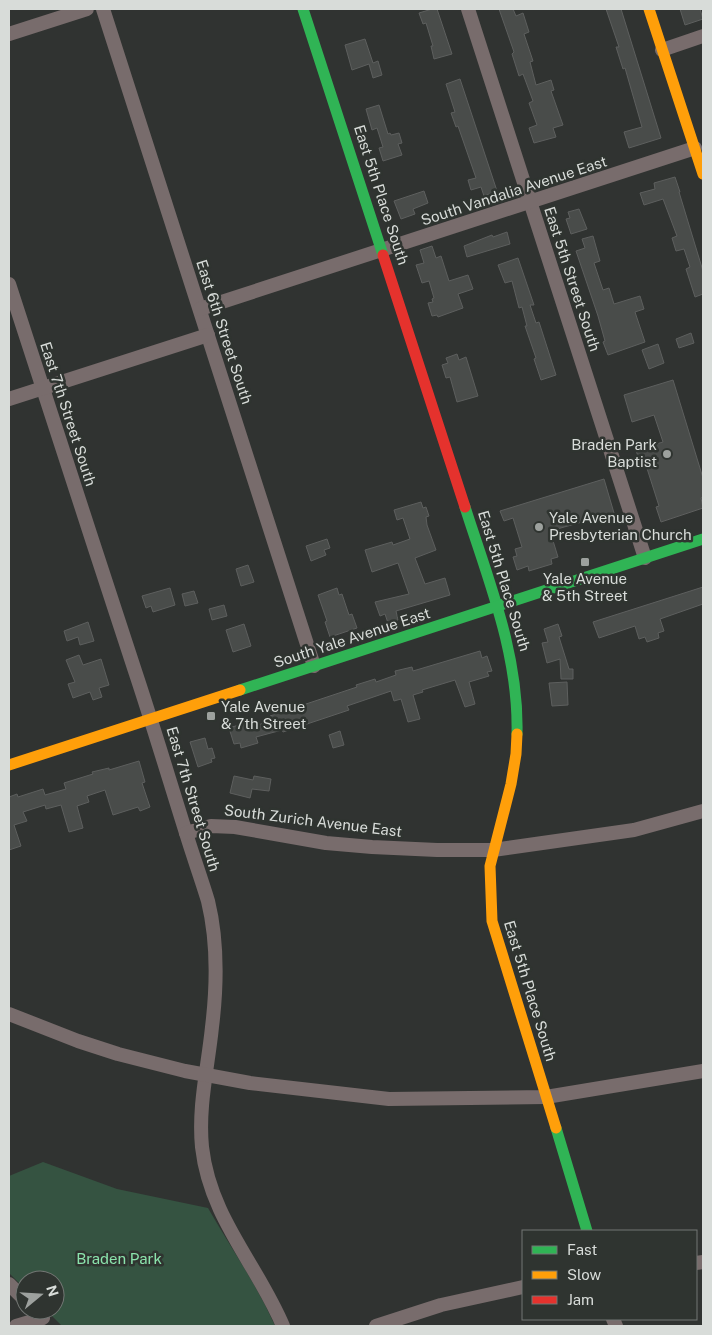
<svg xmlns="http://www.w3.org/2000/svg" width="712" height="1335" viewBox="0 0 712 1335" font-family="'Public Sans',sans-serif">
<rect width="100%" height="100%" fill="#303331"/>
<path fill="#355341" d="M43 1162 117 1189 208 1208C231 1248 257 1285 275 1326H62L46 1310H55V1280H25V1289L9 1273V1176Z"/>
<g fill="#494c4a" stroke="#5d5f5e">
<path d="M432 9H437L452 54 434 59 431 46H433L426 23 423 24 419 13Z"/>
<path d="M499 9H513L516 16 523 13 529 32 524 34 533 61 530 62 536 85 551 80 554 90 551 91 563 125 553 128 556 137 534 143 529 128 537 125 529 103 533 101 523 74 519 76 512 54 514 52Z"/>
<path d="M606 9H621L661 138 629 148 624 132 642 127 625 68 623 69 616 47H619Z"/>
<path d="M680 9H700L703 19 685 25Z"/>
<path d="M365 39 373 63 378 61 382 75 373 78 369 64 352 70 345 45Z"/>
<path d="M460 79 497 191 484 196 481 187 471 190 468 180 476 178 458 126 456 127 451 113 455 112 446 84Z"/>
<path d="M379 105 388 134 390 133 391 135 399 133 402 143 398 144 402 155 383 161 379 148 383 147 377 128 372 130 366 109Z"/>
<path d="M675 177 680 192H679L703 271V294L695 297 686 269 690 267 684 249 676 251 672 238 677 236 663 199 644 205 640 193 655 189 654 183Z"/>
<path d="M424 191 428 203 413 209 415 214 401 219 394 201Z"/>
<path d="M579 209 587 229 571 234 566 219 570 218 568 212Z"/>
<path d="M507 232 510 244 467 257 464 246 492 235 493 237Z"/>
<path d="M593 236 600 261 594 263 603 290 609 288 614 304 640 296 644 309 635 312 645 342 608 355 603 342 605 341 598 316 576 251 585 248 582 239Z"/>
<path d="M432 246 436 258 441 256 449 281 468 275 473 289 458 294 463 308 438 317 437 315 432 316 428 303 433 302 432 299 434 298 429 281 422 283 416 265 424 263 420 250Z"/>
<path d="M518 258 534 305H530L536 323 539 322 556 375 541 380 534 359 536 358 525 326H527L522 307 519 308 512 281 505 283 498 265Z"/>
<path d="M691 333 694 343 679 348 676 339Z"/>
<path d="M658 344 664 363 649 369 642 350Z"/>
<path d="M457 354 459 360 466 357 478 396 457 402 450 377 446 378 442 365 448 363 446 358Z"/>
<path d="M673 380 703 478V497L701 498 703 508 661 522 656 507 659 506 644 459 639 460 636 450 663 442 654 415 632 422 624 395Z"/>
<path d="M604 479 614 513 550 531 558 557 551 559 552 564 529 571 528 566 517 570 513 557 517 556 515 549 522 547 513 518 504 521 500 511Z"/>
<path d="M421 502 423 508 426 507 429 516 426 517 427 525 436 550 415 558 425 584 445 578 450 595 396 611 398 620 388 623 385 614 380 616 375 602 409 594 398 563 372 572 365 550 392 542 393 545 410 539 403 518 397 520 394 510Z"/>
<path d="M327 539 330 548 324 550 326 555 311 561 306 546Z"/>
<path d="M248 565 254 582 241 586 236 569Z"/>
<path d="M703 587V604L660 619 664 631 658 633 659 638 647 642 645 637 639 639 635 626 599 638 593 622Z"/>
<path d="M170 588 175 605 153 612 151 606 146 608 142 596Z"/>
<path d="M337 588 339 595 342 594 349 615 352 614 357 628 330 637 325 622 327 621 318 595Z"/>
<path d="M194 591 198 603 185 606 182 594Z"/>
<path d="M224 605 227 616 212 620 209 609Z"/>
<path d="M88 622 94 641 80 645 78 637 67 641 64 631Z"/>
<path d="M244 624 251 646 233 652 226 630Z"/>
<path d="M558 624 562 636 559 637 569 669H573V679H561L560 659 547 663 542 643 548 642 544 629Z"/>
<path d="M480 651 482 658 487 656 492 671 487 672 489 676 469 682 475 704 465 707 455 680 422 690 423 692 413 695 420 719 408 722 401 699 394 701 391 691 347 706 349 710 283 732 282 730 256 737 258 743 241 748 240 743 234 744 229 728 252 721 254 726 271 721 270 716 357 687 356 685 375 679 376 682 396 675 395 671 412 667 413 671Z"/>
<path d="M79 655 83 665 101 659 109 685 99 688 102 697 93 700 90 692 73 698 68 684 75 682 66 660Z"/>
<path d="M567 682 568 705 552 706 549 683Z"/>
<path d="M340 731 344 745 333 748 329 735Z"/>
<path d="M205 738 208 749 212 748 215 758 211 759 212 762 198 767 190 742Z"/>
<path d="M139 761 145 782 142 783 150 807 140 811 138 807 113 815 105 790 87 796 89 802 77 806 83 828 69 832 61 805 46 809 45 805 23 812 27 821 14 825 21 846 9 850V797L17 794 18 797 43 789 45 795 66 789 64 783 93 774 92 772 109 768V770Z"/>
<path d="M234 776 253 780 254 776 271 779 269 791 252 789 250 798 230 793Z"/>
</g>
<g fill="none" stroke-linecap="round" stroke-linejoin="round">
<g stroke="#786c6c" stroke-width="14">
<path d="M103 9 314 666"/>
<path d="M468 9 645 558"/>
<path d="M9 34 87 9"/>
<path d="M662 50 703 36"/>
<path d="M9 284C50 413 93 542 135 671 153 725 169 779 186 833 193 856 201 878 208 901 218 942 217 986 212 1027 208 1067 198 1106 202 1147 210 1218 257 1264 283 1326"/>
<path d="M200 309 695 148"/>
<path d="M9 399 208 335"/>
<path d="M186 833 211 826 235 827 326 843 372 847 437 850H493L634 830 703 811"/>
<path d="M9 1014 78 1041 118 1054 185 1071 250 1083 389 1099 546 1097 703 1071"/>
<path d="M696 1263 703 1262"/>
<path d="M9 1284 25 1300"/>
<path d="M613 1319 616 1326"/>
<path d="M16 1326 43 1318"/>
<path d="M376 1326 441 1305 523 1287"/>
</g>
<g stroke="#30b455" stroke-width="11">
<path d="M303 9 383 255"/>
<path d="M465 507C489 582 519 655 517 734"/>
<path d="M240 690 703 539"/>
<path d="M556 1128 587 1231"/>
</g>
<g stroke="#ff9f0a" stroke-width="11">
<path d="M649 9 703 174"/>
<path d="M517 734 516 754 511 784 490 866 492 921 556 1128"/>
<path d="M9 765 240 690"/>
</g>
<path stroke="#e5322d" stroke-width="11" d="M383 255 465 507"/>
</g>
<g fill="#9da19e" stroke="#2f3430" stroke-width="2">
<circle cx="667" cy="454" r="5"/>
<circle cx="539" cy="527" r="5"/>
<rect x="580" y="557" width="10" height="10" rx="2.5"/>
<rect x="206" y="711" width="10" height="10" rx="2.5"/>
</g>
<g text-anchor="middle" stroke-width="5" stroke-linejoin="round" paint-order="stroke">
<g font-size="15" fill="#d8dcd9" stroke="#2f3430">
<text transform="translate(514 191) rotate(-18)" y="5">South Vandalia Avenue East</text>
<text transform="translate(381 195) rotate(72)" y="5">East 5th Place South</text>
<text transform="translate(572 279) rotate(72)" y="5">East 5th Street South</text>
<text transform="translate(224 332) rotate(72)" y="5">East 6th Street South</text>
<text transform="translate(68 414) rotate(72)" y="5">East 7th Street South</text>
<text transform="translate(504 581) rotate(73)" y="5">East 5th Place South</text>
<text transform="translate(352 638) rotate(-18)" y="5">South Yale Avenue East</text>
<text transform="translate(193 799) rotate(73)" y="5">East 7th Street South</text>
<text transform="translate(313 821) rotate(7)" y="5">South Zurich Avenue East</text>
<text transform="translate(530 991) rotate(73)" y="5">East 5th Place South</text>
</g>
<g font-size="15" fill="#d8dcd9" stroke="#2f3430" text-anchor="start">
<text x="657" y="450" text-anchor="end">Braden Park<tspan x="657" dy="17">Baptist</tspan></text>
<text x="549" y="523">Yale Avenue<tspan x="549" dy="17">Presbyterian Church</tspan></text>
<text x="585" y="584" text-anchor="middle">Yale Avenue<tspan x="585" dy="17">&amp; 5th Street</tspan></text>
<text x="221" y="712">Yale Avenue<tspan x="221" dy="17">&amp; 7th Street</tspan></text>
</g>
<g font-size="15" fill="#8be3ac" stroke="#2f3430">
<text x="119" y="1264">Braden Park</text>
</g>
</g>
<rect width="712" height="1335" fill="none" stroke="#d8dcd9" stroke-width="20"/>
<rect x="522" y="1230" width="175" height="90" fill="#2f3430" stroke="#737774"/>
<rect x="532" y="1246" width="25" height="8" fill="#30b455" stroke="#737774"/>
<text x="567" y="1255" font-size="15" fill="#d8dcd9">Fast</text>
<rect x="532" y="1271" width="25" height="8" fill="#ff9f0a" stroke="#737774"/>
<text x="567" y="1280" font-size="15" fill="#d8dcd9">Slow</text>
<rect x="532" y="1296" width="25" height="8" fill="#e5322d" stroke="#737774"/>
<text x="567" y="1305" font-size="15" fill="#d8dcd9">Jam</text>
<g transform="translate(40 1295) rotate(72)"><circle r="24" fill="#2f3430" stroke="#737774"/>
<path d="M0-4L9 19L0 12L-9 19Z" fill="#9da19e"/>
<text y="-8" font-size="14" font-weight="bold" text-anchor="middle" fill="#d8dcd9">N</text>
</g>
</svg>
